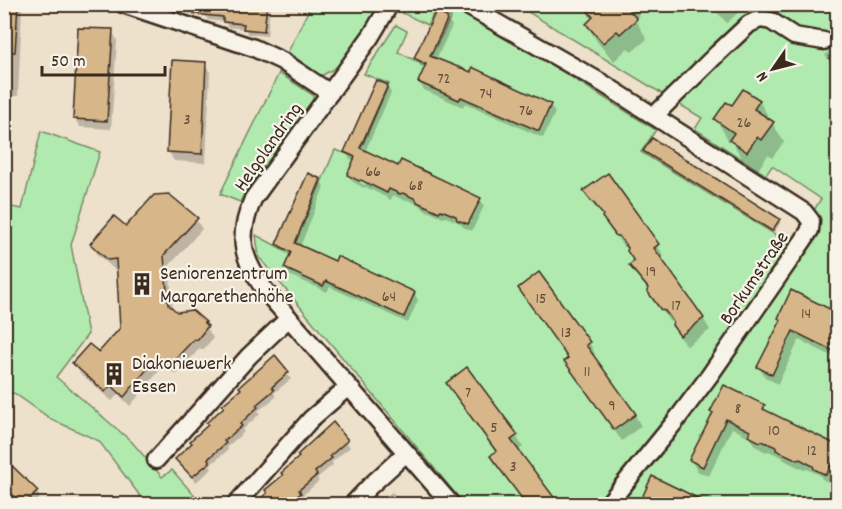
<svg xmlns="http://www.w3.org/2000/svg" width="842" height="509" viewBox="0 0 842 509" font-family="Dekko,sans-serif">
<rect width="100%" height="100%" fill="#ede1cc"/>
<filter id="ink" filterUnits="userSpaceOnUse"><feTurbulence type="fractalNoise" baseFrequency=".0167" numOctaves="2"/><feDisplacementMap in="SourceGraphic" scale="12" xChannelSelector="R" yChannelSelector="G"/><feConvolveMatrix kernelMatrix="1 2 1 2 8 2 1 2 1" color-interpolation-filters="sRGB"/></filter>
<g filter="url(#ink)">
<g fill="#b1eaaf" stroke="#768a66" stroke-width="1.5">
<path d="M445 4 515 42 656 130 641 152 792 245 821 199 772 166 766 175 695 129 702 118 528 12 531 4 837 5V498L832 504H464L272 273 259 257 256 235 286 251 296 241 335 150 354 156 363 144 389 84 364 74 396 25 407 31 398 52 424 65 432 54 451 17 435 9 428 25 402 13 406 5Z"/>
<path d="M311 5H380L344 63 321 76 288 52Z"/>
<path d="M279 73 313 95V104L247 189 240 202 220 194Z"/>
<path d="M41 131 100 152 71 245 88 334 56 377 131 441 162 477 172 470 202 504H146L99 441 51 419 14 393H5V206L22 209Z"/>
</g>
<g fill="#0003" fill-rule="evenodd">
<path d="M4 4H22V6L18 96H4Z"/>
<path d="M185 4H269L270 6 267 36 248 34 245 29 228 27 225 22 208 20 205 15 188 13 184 7Z"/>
<path d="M583 4H633L639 15 635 19 647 39 632 52 628 48 614 61 598 43 587 25 592 21Z"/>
<path d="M709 4H747L727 23Z"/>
<path d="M838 17V35L830 23Z"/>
<path d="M447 19 452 26 436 60 471 74 473 69 550 105 555 113 543 138 465 103 463 107 424 90 419 82 426 68 420 66 416 58Z"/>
<path d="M112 31 117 40 111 129 80 127 75 119Z"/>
<path d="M838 44V75L825 55Z"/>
<path d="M174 62 205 64 210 72 206 163 174 161 169 152Z"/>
<path d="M387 86 391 93 365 152 399 168 480 199 484 206 472 231 463 227 460 223 446 217 443 218 423 209 421 206 408 200 405 201 393 195 391 200 366 187 364 188 353 182 349 175 355 161 350 159 346 152ZM353 176 367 183 365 185 353 179Z"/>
<path d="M759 101 784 142 772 158 768 155 758 170 742 159 732 141 727 138 716 119 732 107Z"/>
<path d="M644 151 779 220 780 223 774 233 646 154Z"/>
<path d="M608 175 657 245 664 256 660 259 703 318 710 330 687 346 680 337 673 322 669 321 649 291 637 276 631 265 635 262 629 249 627 247H624L610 229 604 216 591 203 585 192Z"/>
<path d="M320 180 324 187 300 247 414 293 418 300 408 323 330 287 327 292 289 275 285 268 291 256 282 251 278 244Z"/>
<path d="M196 219 202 229 169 266 173 310 176 313 204 323 213 338 203 350 200 348 176 375 164 365 130 406 118 394 112 401 80 373 74 363 99 354 121 328 118 269 115 270 97 254 92 244 126 228Z"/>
<path d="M520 288 589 342 595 354 592 356 635 415 641 426 622 441 572 373 565 362 569 359 526 300Z"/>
<path d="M831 311 838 320V359L799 340 778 384 765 377 759 367 782 322 780 318Z"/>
<path d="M275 357 291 379 274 393 276 397 258 411 260 414 242 430 244 432 227 447 228 450 210 465 212 469 196 482 181 465 209 426Z"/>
<path d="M467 370 516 436 523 447 518 451 557 504H526L498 467 492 456 497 453 454 395 448 384Z"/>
<path d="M764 407 767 412 838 447V474L832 484 822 479 820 475 807 469 804 470 784 460 782 457 768 451 766 452 755 446 751 438 732 428 709 476 697 471 691 460 714 414 712 412Z"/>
<path d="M333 425 350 447 332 462 333 465 317 478 319 481 301 497 303 500 297 504H256L268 493Z"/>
<path d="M4 460 37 492 40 498 34 504H22L4 486Z"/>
<path d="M653 478 691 497 696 504H640Z"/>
<path d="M392 492 403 504H377Z"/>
</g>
<g fill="#d7b78a" stroke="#3b2a1e" stroke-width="1.5">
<path d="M4 4H18L15 52H4Z"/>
<path d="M195 4H267L264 31 243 29 244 24 223 22V17L194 14Z"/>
<path d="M582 4H624L637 19 620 34 617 31 603 43 586 24 593 17Z"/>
<path d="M436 11 448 18 430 56 471 72 472 67 551 104 539 131 461 97 459 100 418 82 426 64 414 58Z"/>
<path d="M78 28 113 29 107 121 73 119Z"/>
<path d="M172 60 206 62 202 154 167 152Z"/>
<path d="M376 80 388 85 360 148 398 166 401 160 481 198 468 224 457 220 456 216 441 210 439 212 417 202 416 199 403 193 400 194 389 189 387 193 361 180 359 181 347 175 355 157 344 152Z"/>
<path d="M743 89 760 100 754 109 774 122 761 140 757 137 747 152 729 140 734 133 714 119 726 102 732 105Z"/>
<path d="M652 138 780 219 772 231 643 151Z"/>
<path d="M308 173 321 179 295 243 335 261 337 256 415 292 404 317 326 281 323 286 284 268 291 252 276 244Z"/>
<path d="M608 173 659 244 654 248 704 318 680 336 672 325 673 322 669 316 665 311 661 310 647 291 648 288 629 265 634 261 627 251 628 248 619 236H616L602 217 603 215 593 202 591 201 583 191Z"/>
<path d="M169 194 198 218 164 255 168 304 177 312 192 310 206 322 204 323 208 326 197 340 194 339 169 366 158 356 124 397 111 385 105 392 72 363 89 344 99 352 120 328 116 259 108 260 90 244 114 216 126 226 154 195Z"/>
<path d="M539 272 590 342 586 345 636 414 614 430 564 361 568 358 518 288Z"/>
<path d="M791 290 832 310 829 314 837 318V353L793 331 772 375 757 367 781 320 778 318Z"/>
<path d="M275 355 289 372 272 387 274 390 256 405 258 407 240 424 242 426 224 441 226 443 208 459 210 462 192 477 175 459 192 443 190 441 208 425 206 423 224 407 222 405 241 389 239 387Z"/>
<path d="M467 367 518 435 511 440 559 504H526L490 456 496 451 446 383Z"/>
<path d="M724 385 765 405 763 409 837 445V454L826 475 814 469 813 466 800 459 798 460 776 450V447L762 441 760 442 748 436 750 431 726 419 703 467 689 460 713 413 710 412Z"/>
<path d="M333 422 348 440 330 456 332 458 315 472 317 475 299 490 301 493 288 504H254L267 493 265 490 283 475 281 473 299 457 297 455Z"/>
<path d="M4 458 38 491 25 504H22L4 486Z"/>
<path d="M652 476 710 504H639Z"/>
</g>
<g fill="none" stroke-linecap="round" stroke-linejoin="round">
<g stroke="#3b2a1e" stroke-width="21">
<g id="minor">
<path d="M123 4 254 48 282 61 330 93"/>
<path d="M390 4 371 36 253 199C236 239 242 259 267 293L451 504"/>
<path d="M464 4 604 84 804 212 811 221 810 230 803 241 710 375 674 423 608 504"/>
<path d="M654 116 718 53 749 24 760 19 771 21 794 36 824 41"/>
<path d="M156 460 249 356 289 318"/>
<path d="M236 504 311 419 348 387"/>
<path d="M353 504 370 486 405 454"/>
</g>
</g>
<use href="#minor" stroke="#f7f3e8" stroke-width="16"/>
</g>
</g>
<defs>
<g id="building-bare" transform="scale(1.8)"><path d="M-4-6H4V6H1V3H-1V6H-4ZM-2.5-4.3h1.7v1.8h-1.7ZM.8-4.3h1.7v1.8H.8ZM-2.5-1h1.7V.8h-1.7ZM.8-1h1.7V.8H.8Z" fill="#3b2a1e" stroke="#f7f3e8" stroke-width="2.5" paint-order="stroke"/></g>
</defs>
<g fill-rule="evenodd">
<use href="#building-bare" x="142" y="284"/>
<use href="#building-bare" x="114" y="374"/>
</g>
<g text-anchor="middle" stroke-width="4.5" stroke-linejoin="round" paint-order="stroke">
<g font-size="16" fill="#624d39">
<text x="444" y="83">72</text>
<text x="486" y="98">74</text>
<text x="526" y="115">76</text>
<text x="187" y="124">3</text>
<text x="744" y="127">26</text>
<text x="373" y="176">66</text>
<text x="416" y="190">68</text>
<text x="651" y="276">19</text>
<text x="389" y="301">64</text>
<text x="541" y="303">15</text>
<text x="676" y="310">17</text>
<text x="806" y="318">14</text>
<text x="566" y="337">13</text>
<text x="587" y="376">11</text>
<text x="468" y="397">7</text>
<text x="612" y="410">9</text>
<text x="738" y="413">8</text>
<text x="494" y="432">5</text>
<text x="774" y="435">10</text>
<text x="812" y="455">12</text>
<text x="513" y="471">3</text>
</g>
<g font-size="20" fill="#3b2a1e" stroke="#f7f3e8">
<text transform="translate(267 146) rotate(-55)" y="7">Helgolandring</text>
<text transform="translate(753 277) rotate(-56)" y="7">Borkumstraße</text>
</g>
<g font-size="20" fill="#3b2a1e" stroke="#f7f3e8" text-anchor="start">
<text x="160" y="279">Seniorenzentrum<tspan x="160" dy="23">Margarethenhöhe</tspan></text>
<text x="132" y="369">Diakoniewerk<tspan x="132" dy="23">Essen</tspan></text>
</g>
</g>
<rect width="842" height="509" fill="none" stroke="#f7f3e8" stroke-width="24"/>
<rect x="12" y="12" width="818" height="485" fill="none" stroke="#3b2a1e" stroke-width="2" filter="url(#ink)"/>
<g transform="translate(773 69) rotate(235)" stroke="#f7f3e8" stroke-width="4.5" paint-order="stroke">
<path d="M0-4.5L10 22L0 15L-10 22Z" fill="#3b2a1e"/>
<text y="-9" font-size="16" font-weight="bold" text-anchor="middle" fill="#3b2a1e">N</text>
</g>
<path d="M42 66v9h123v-9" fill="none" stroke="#3b2a1e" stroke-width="3"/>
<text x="51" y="66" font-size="18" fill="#3b2a1e" stroke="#f7f3e8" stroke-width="4.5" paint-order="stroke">50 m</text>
</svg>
